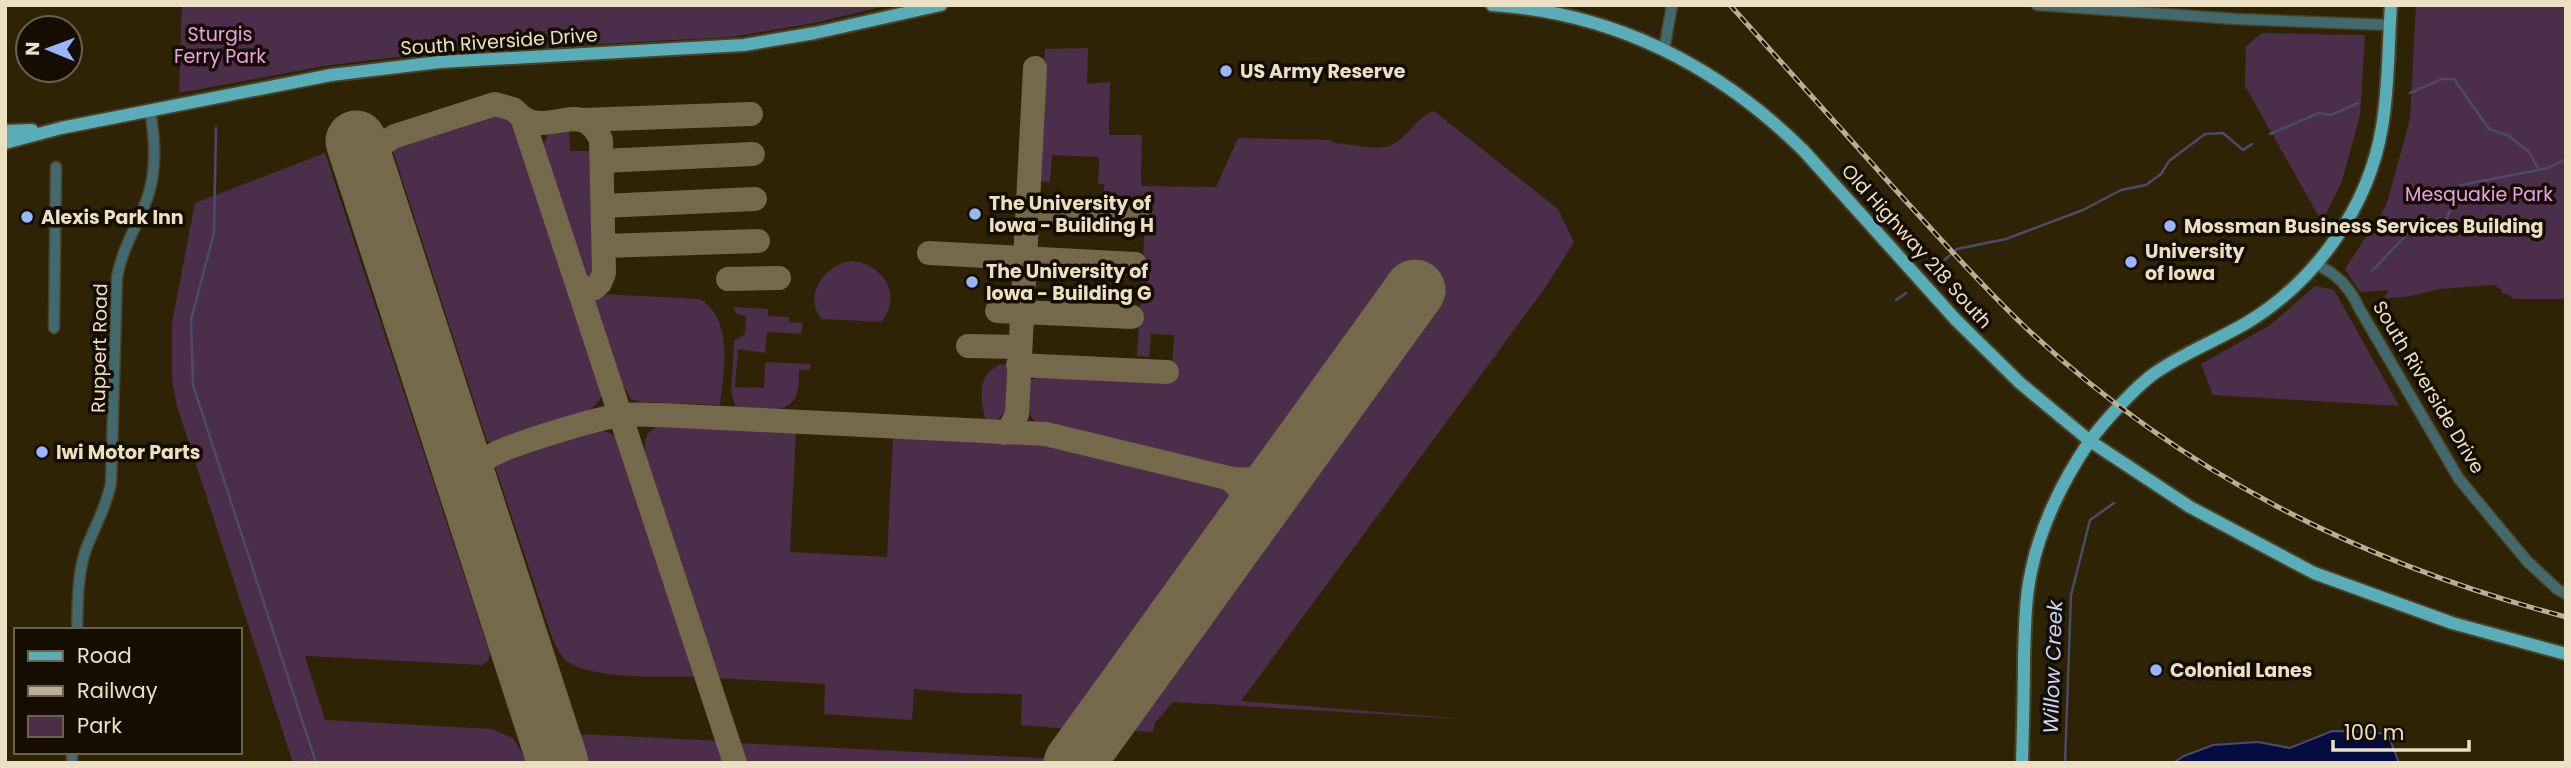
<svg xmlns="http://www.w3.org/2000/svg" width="2571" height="768" viewBox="0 0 2571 768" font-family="Poppins,sans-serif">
<rect width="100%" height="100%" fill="#2f2306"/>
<g fill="#4a2e4a">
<path d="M182 5H889L814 23 731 37 427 53 324 66 179 93Z"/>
<path d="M2416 5H2566V299H2514L2507 294H2502V290L2494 285 2440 289 2411 296 2383 299 2389 290 2360 292 2345 269 2386 206 2410 119Z"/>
<path d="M2262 33 2365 35 2360 115 2342 181 2322 222 2245 86 2246 46Z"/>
<path d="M1088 48 1087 84 1110 82 1109 135H1142L1141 186 1216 187 1238 138 1330 140 1334 143C1350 144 1370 149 1385 147 1406 144 1414 117 1434 111L1558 209 1574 242 1545 288 1241 701 1479 720 1173 702 1155 723 1153 732 1117 730 1435 286 1410 266 1271 461C1255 469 1244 470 1227 466L1035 421 1025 409 1024 383 1038 377 1171 382 1174 335 1151 334 1149 357 1137 356 1146 207 1103 205 1104 184H1098L1099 157 1052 155 1050 182 1037 181 1045 49Z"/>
<path d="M500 114 515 124 526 147 595 360 602 396C589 423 523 436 495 445L487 441 392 148C405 134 479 116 500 114Z"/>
<path d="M569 125 570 151H595L597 269 595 277 588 281 583 275 543 153C543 136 553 127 569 125Z"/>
<path d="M325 153 490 654 488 661 482 665 305 656 325 720 492 729 513 738 528 763H293L177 406 172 380V323L195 203Z"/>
<path d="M853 261C884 265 903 296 881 322L822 319C801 296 826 263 853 261Z"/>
<path d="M2315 286 2334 290 2399 406 2213 395 2201 364 2270 325Z"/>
<path d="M601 294 700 299C734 320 724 372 720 405L641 402 631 399 614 370 594 308V301Z"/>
<path d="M733 307 768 309V316L789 317 790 308 789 322 803 323 801 334 767 332 765 353 738 349 735 387 764 388 765 362 811 364 810 370H799C799 377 799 386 797 393 790 417 755 409 736 408L731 391 734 347V341L745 334 746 317 736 313Z"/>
<path d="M1000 364 1009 365 1011 370 1010 407 998 419 986 420C982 407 978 386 987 374 990 370 995 368 1000 364Z"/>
<path d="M659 426 796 432 790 552 887 557 893 437 1054 446 1219 486C1232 492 1235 500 1235 513L1080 730 1021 725 1022 694 963 693 914 689 912 720 824 714 825 684 716 678 648 473C649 455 635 436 659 426Z"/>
<path d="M598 430C620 433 621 446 629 464L700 677C667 676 589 681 564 659 560 654 556 646 553 640L495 466C503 452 579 434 598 430Z"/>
<path d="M578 734 721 741 728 763H587Z"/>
<path d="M736 743 1059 759 1056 763H743Z"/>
</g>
<path fill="#040d42" stroke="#4a4c69" stroke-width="2" d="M2332 731 2374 732 2388 735 2399 763H2173L2184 756 2213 745 2258 742 2290 748Z"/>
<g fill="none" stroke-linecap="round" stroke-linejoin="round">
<g stroke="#4a4c69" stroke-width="2.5">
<path d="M2410 93 2442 79H2454L2489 129 2509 136 2529 152 2539 170"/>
<path d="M216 128 214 233 191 320 193 385 316 763"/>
<path d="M2270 134 2319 113 2331 115 2358 103"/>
<path d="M1933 270 1957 249 2006 239 2083 210 2121 190 2146 185 2161 174 2169 161 2205 134 2223 133 2243 150 2252 144"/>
<path d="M2372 271 2410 231 2444 225 2461 185 2548 168 2566 159"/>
<path d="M1896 300 1906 293"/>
<path d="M2065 763 2071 595 2090 520 2114 503"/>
</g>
<g stroke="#75694c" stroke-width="24">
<path d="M522 117C550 137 582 97 601 140L604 273 600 283 593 289 583 288 578 283"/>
<path d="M582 120 751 114"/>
<path d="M602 161 753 154"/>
<path d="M369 182C367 161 376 146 395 136L495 104 513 109 522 117 735 763"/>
<path d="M603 206 755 199"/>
<path d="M1028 210 1138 216"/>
<path d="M604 246 758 241"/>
<path d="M929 253 1135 264"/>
<path d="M728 279 779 278"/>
<path d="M997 311 1132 317"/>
<path d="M968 346 1019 347"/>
<path d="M1018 365 1167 372"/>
<path d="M1004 433 1010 428 1017 414 1035 68"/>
<path d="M474 504C472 486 473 472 486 459 499 447 596 419 616 416 630 413 645 415 660 415L1046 434 1228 478C1272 486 1288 463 1312 430 1322 415 1333 401 1344 386"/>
<path d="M1190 599 1240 530C1251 511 1246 490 1228 478"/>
</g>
<g stroke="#75694c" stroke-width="61">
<path d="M356 141 558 763"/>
<path d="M1074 763 1415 290"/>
</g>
<g stroke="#4d4124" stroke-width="13">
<g id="minor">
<path d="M2037 5 2236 19 2390 25"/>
<path d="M1664 50 1672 5"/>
<path d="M2315 264C2336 273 2349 286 2359 308L2459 479 2527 561 2557 589 2566 594"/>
<path d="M54 328 56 167"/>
<path d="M77 630C78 603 77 575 86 549 95 526 106 508 111 483L117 277C123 245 138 226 148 196 157 168 155 139 150 110"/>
<path d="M72 763V752"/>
</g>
</g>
<g stroke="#4d4124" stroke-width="16">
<g id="major">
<path d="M1492 5C1614 13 1718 66 1804 151L1956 320 2020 383 2090 441 2190 507 2314 573 2452 623 2566 654"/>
<path d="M5 131 32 130"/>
<path d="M5 143 61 128 331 75 440 62 744 45 815 33 941 5"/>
<path d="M2022 763C2023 727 2024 692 2024 657 2025 628 2025 600 2031 572 2040 527 2063 480 2089 442 2102 424 2136 386 2155 373 2183 353 2218 340 2248 322 2316 281 2369 206 2382 127 2389 87 2388 46 2391 5"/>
</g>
</g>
<use href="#minor" stroke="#42696e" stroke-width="10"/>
<use href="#major" stroke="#58adb8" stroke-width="12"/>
<g stroke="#bbaf93" stroke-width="5">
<path id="rail" d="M1730 5C1784 66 1839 126 1893 187 1936 234 1978 282 2024 326 2179 472 2361 563 2566 617"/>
</g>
<use href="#rail" stroke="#150d00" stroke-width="2.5" stroke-dasharray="8" stroke-linecap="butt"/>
</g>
<g fill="#98b5fd" stroke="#150d00" stroke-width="2.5">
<circle cx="1226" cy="71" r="7"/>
<circle cx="975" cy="214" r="7"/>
<circle cx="27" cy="217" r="7"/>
<circle cx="2170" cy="226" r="7"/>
<circle cx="2131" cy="262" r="7"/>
<circle cx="972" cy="282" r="7"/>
<circle cx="42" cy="452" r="7"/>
<circle cx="2156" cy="670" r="7"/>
</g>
<g text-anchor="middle" stroke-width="7" stroke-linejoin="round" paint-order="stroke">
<g font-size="19" fill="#eaa0ea" stroke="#150d00">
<text x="220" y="41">Sturgis<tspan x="220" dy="22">Ferry Park</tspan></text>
<text x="2479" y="201">Mesquakie Park</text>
</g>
<g font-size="19" fill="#ece0c4" stroke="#150d00">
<text transform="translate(499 41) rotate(-4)" y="7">South Riverside Drive</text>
<text transform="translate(1917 246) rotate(48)" y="7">Old Highway 218 South</text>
<text transform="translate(99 348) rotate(-89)" y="7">Ruppert Road</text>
<text transform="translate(2429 387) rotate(59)" y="7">South Riverside Drive</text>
</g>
<g font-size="19" font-weight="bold" fill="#ece0c4" stroke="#150d00" text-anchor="start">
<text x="1240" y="78">US Army Reserve</text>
<text x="989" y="210">The University of<tspan x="989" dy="22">Iowa - Building H</tspan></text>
<text x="41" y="224">Alexis Park Inn</text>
<text x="2184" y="233">Mossman Business Services Building</text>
<text x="2145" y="258">University<tspan x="2145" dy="22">of Iowa</tspan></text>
<text x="986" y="278">The University of<tspan x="986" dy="22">Iowa - Building G</tspan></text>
<text x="56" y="459">Iwi Motor Parts</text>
<text x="2170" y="677">Colonial Lanes</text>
</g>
<g font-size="21" font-style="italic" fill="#c7d7fa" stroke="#150d00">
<text transform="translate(2053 667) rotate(-88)" y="7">Willow Creek</text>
</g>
</g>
<rect width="2571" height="768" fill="none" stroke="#ece0c4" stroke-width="14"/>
<rect x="14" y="628" width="228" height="126" fill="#150d00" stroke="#6b614e" stroke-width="2"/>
<rect x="28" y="651" width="35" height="10" fill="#58adb8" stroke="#6b614e" stroke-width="2"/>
<text x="77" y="663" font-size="21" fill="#ece0c4">Road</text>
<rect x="28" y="686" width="35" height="10" fill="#bbaf93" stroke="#6b614e" stroke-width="2"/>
<text x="77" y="698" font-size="21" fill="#ece0c4">Railway</text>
<rect x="28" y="716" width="35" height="21" fill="#4a2e4a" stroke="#6b614e" stroke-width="2"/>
<text x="77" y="733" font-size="21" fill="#ece0c4">Park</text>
<g transform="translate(49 49) rotate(271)"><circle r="33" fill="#150d00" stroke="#6b614e" stroke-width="2"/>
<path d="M0-5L12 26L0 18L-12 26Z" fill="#98b5fd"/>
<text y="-10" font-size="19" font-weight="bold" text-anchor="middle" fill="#ece0c4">N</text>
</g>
<path d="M2333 740v10h136v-10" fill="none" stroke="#ece0c4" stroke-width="3.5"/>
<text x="2344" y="740" font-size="21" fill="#ece0c4" stroke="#150d00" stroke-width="5" paint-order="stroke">100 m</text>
</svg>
